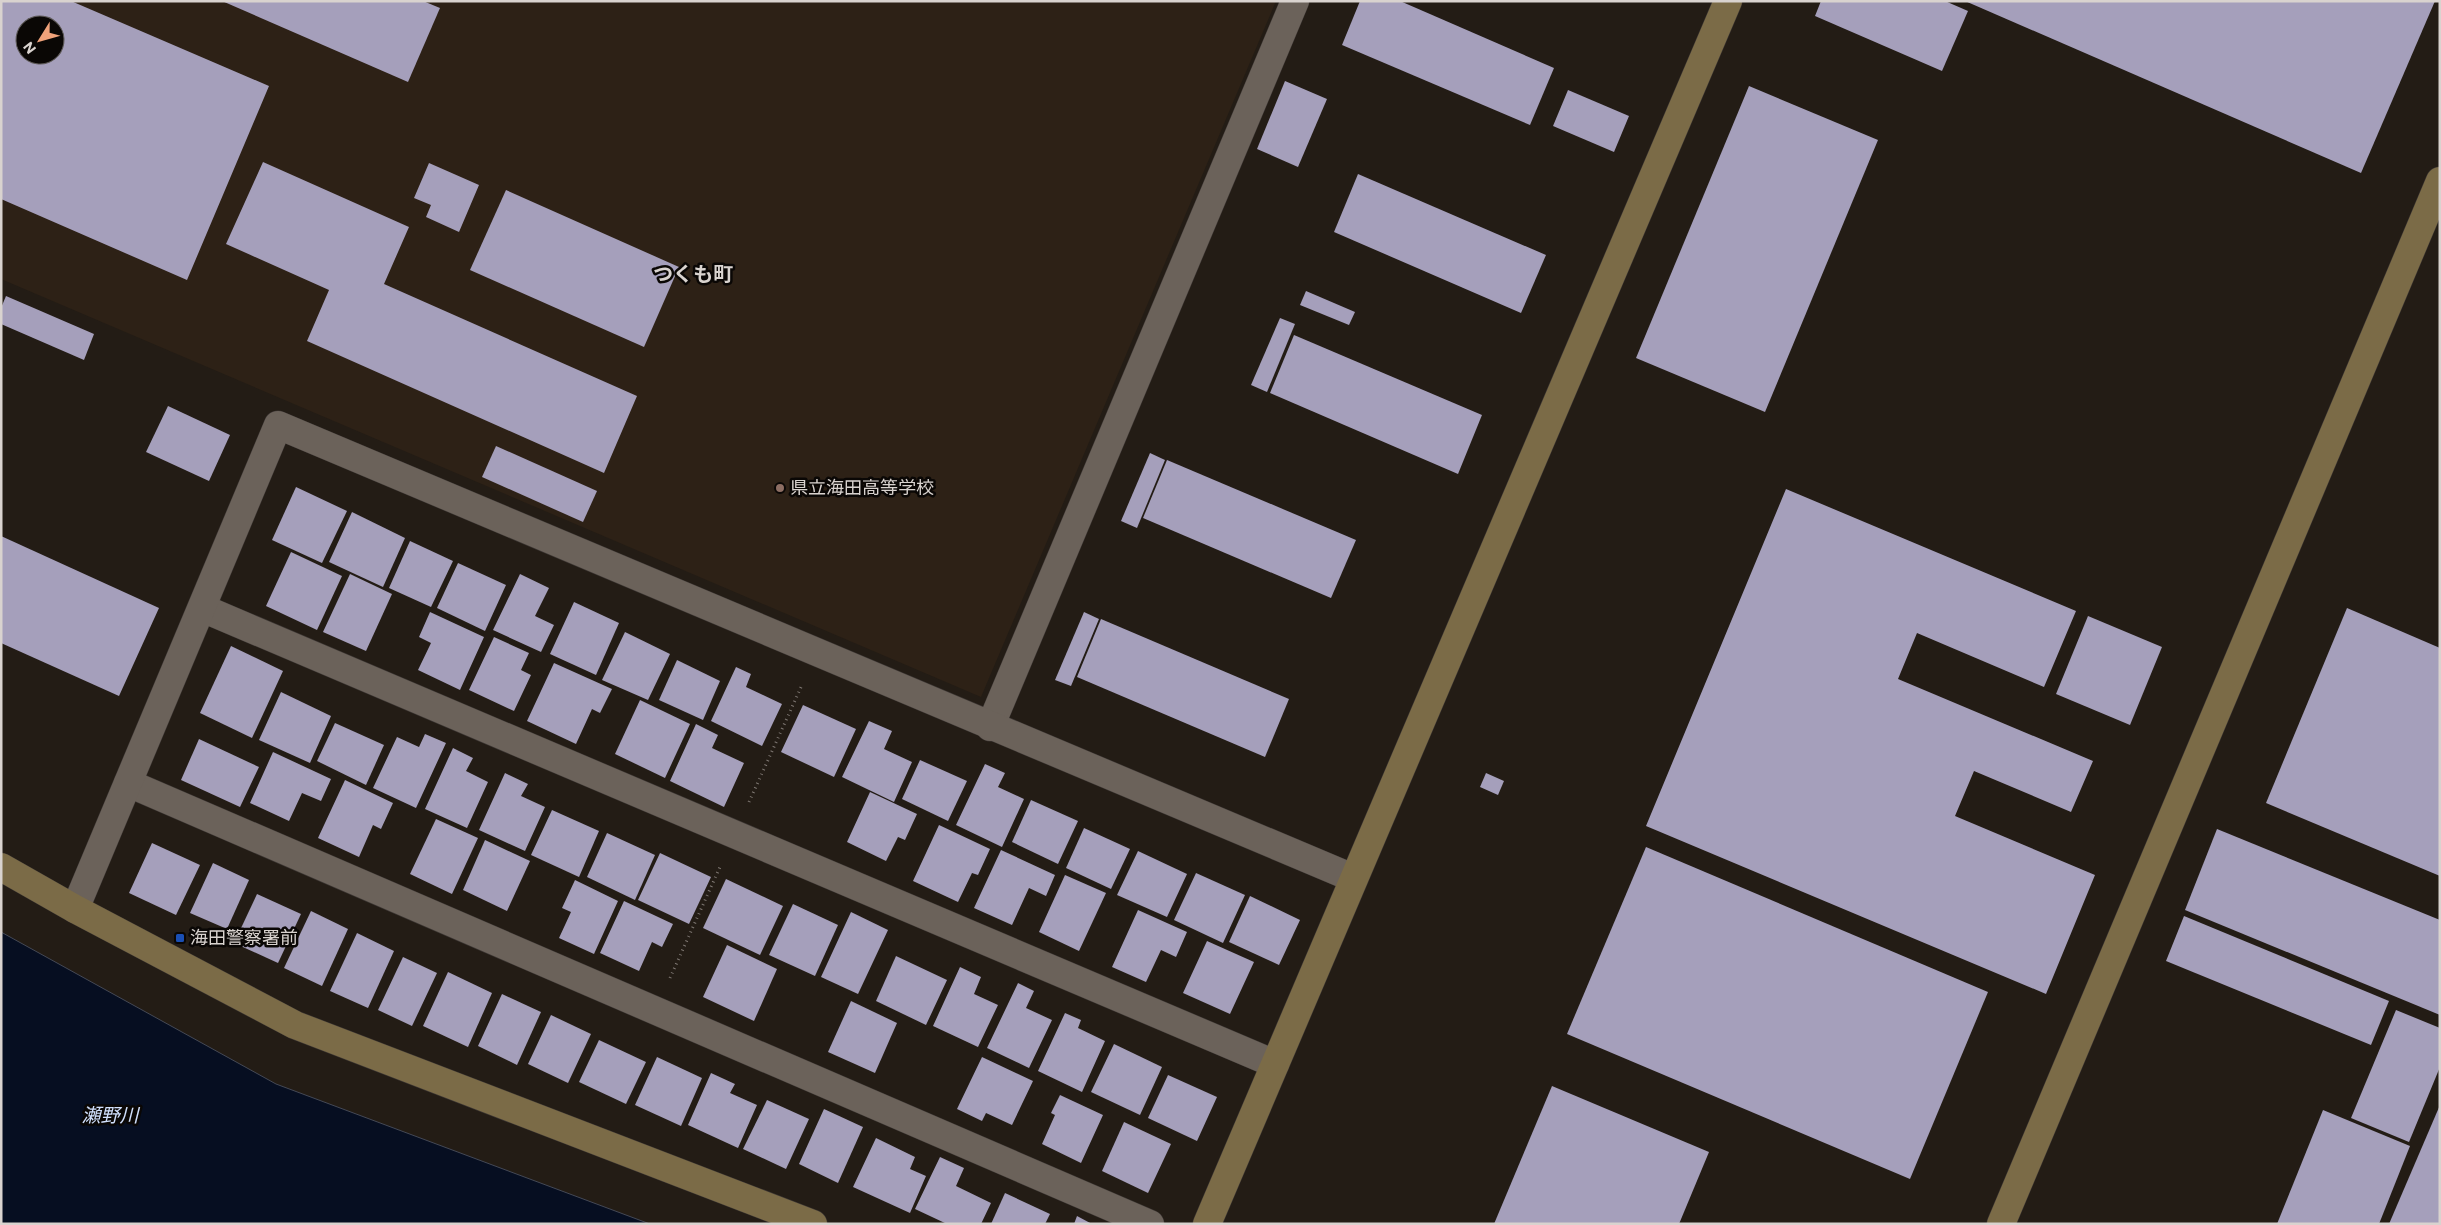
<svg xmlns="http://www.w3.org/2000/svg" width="2441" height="1225" viewBox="0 0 2441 1225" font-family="Commissioner,'Noto Sans JP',sans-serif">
<rect width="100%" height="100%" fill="#231c15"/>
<path fill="#2d2116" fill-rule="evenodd" d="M1 1H1276L981 697 1 279ZM25 25H55V55H25Z"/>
<path fill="#060e21" stroke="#454955" d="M1 932 276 1084 650 1224H1Z"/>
<g fill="#a59fbb" fill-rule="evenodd">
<path d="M1 1H71L269 86 187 280 1 199ZM25 25H55V55H25Z"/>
<path d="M222 1H423L440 8 408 82Z"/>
<path d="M1360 1H1400L1554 68 1530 125 1342 45Z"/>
<path d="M1821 1H1945L1968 11 1942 71 1815 16Z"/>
<path d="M1965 1H2435L2361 173Z"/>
<path d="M1285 81 1327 99 1298 167 1257 149Z"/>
<path d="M1749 86 1878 140 1765 412 1636 358Z"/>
<path d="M1568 90 1629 116 1614 152 1553 126Z"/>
<path d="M263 162 409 227 384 284 637 396 604 473 307 341 329 290 226 244Z"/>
<path d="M429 163 479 185 459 232 426 217 431 205 414 198Z"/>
<path d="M1358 174 1546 255 1521 313 1334 232Z"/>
<path d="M506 190 679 267 644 347 470 270Z"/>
<path d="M1306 291 1355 312 1349 325 1300 305Z"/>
<path d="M6 296 94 334 84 360 1 324V308Z"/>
<path d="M1280 318 1295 324 1267 392 1251 385Z"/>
<path d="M1294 335 1482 415 1458 474 1270 393Z"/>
<path d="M168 406 230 435 209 481 146 452Z"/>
<path d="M496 446 597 491 583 522 482 477Z"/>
<path d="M1150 453 1165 460 1137 528 1121 521Z"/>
<path d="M1167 460 1356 540 1331 598 1143 518Z"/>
<path d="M296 487 347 511 322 563 272 540Z"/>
<path d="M1786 489 2076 611 2044 687 1917 633 1898 679 2093 761 2071 812 1974 771 1955 816 2095 875 2046 994 1646 826Z"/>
<path d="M352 512 405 538 383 587 329 562Z"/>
<path d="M1 536 159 608 119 696 1 643Z"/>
<path d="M410 541 453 561 431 607 389 588Z"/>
<path d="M291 552 342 576 317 630 266 606Z"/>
<path d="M458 563 506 585 485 631 437 608Z"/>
<path d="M350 574 392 594 366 651 323 632Z"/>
<path d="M520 574 549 588 535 616 554 625 541 652 493 630Z"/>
<path d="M574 602 619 623 596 675 550 654Z"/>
<path d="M2347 608 2440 648V876L2266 803Z"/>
<path d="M430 612 484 637 460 690 418 670 431 643 419 637Z"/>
<path d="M1084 612 1099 619 1071 686 1055 680Z"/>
<path d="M2088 616 2162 647 2130 725 2056 694Z"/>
<path d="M1101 619 1289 699 1265 757 1077 677Z"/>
<path d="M625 632 670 654 648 700 602 680Z"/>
<path d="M494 637 529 653 521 670 531 675 514 711 469 690Z"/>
<path d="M231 646 283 671 252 738 200 713Z"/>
<path d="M677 660 720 681 703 720 659 700Z"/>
<path d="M554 663 612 689 600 713 592 709 576 744 527 721Z"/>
<path d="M736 667 751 674 746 687 782 704 762 746 711 721Z"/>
<path d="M281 692 331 716 310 763 259 740Z"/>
<path d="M640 700 690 724 665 778 615 754Z"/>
<path d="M803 705 856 729 834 777 781 752Z"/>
<path d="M869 721 892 731 884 749 912 762 894 802 842 777Z"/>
<path d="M335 723 384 745 366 785 317 761Z"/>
<path d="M696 724 718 735 712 748 744 763 724 807 670 781Z"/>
<path d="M425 734 446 743 416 808 373 788 397 737 419 747Z"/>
<path d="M199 739 259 767 240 807 181 780Z"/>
<path d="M453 748 473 758 466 771 488 782 467 828 425 809Z"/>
<path d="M273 752 331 779 321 801 302 793 289 821 250 803Z"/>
<path d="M920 760 967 781 948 821 902 799Z"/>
<path d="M985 764 1005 773 998 787 1024 799 1002 847 956 825Z"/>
<path d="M505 773 528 784 521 796 545 807 525 851 479 830Z"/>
<path d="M1486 773 1504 781 1498 795 1480 787Z"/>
<path d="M345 780 393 803 381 829 373 825 359 857 318 838Z"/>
<path d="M870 792 917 814 905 840 898 837 886 861 847 842Z"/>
<path d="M1031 800 1078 821 1058 864 1012 842Z"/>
<path d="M552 810 599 831 579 877 531 855Z"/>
<path d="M436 819 478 838 452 894 410 874Z"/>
<path d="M939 825 990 849 978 875 972 873 958 902 913 881Z"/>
<path d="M1084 828 1130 849 1111 889 1066 868Z"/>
<path d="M2217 829 2440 920V1015L2185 910Z"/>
<path d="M607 833 655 855 635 900 587 877Z"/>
<path d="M485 840 530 861 507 911 463 890Z"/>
<path d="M152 843 200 865 176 915 129 893Z"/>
<path d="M1646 847 1988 992 1910 1179 1567 1034Z"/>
<path d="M1001 850 1055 875 1046 896 1029 888 1012 925 974 908Z"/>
<path d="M1138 851 1187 874 1167 917 1117 895Z"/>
<path d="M660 853 711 877 689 924 638 900Z"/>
<path d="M213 863 249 880 227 929 190 913Z"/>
<path d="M1196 873 1245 895 1223 943 1174 920Z"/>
<path d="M1065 875 1106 893 1079 951 1039 932Z"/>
<path d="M726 879 783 906 760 955 703 928Z"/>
<path d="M575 880 618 901 594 954 559 938 571 912 562 908Z"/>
<path d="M257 894 301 914 278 963 234 943Z"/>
<path d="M1250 896 1300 920 1279 965 1229 942Z"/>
<path d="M624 901 673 924 662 947 652 942 639 971 600 953Z"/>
<path d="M793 904 838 925 815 976 769 955Z"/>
<path d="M1138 910 1187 932 1176 957 1161 950 1146 982 1112 967Z"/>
<path d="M311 911 348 929 322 986 284 968Z"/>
<path d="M851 912 888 930 858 994 821 977Z"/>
<path d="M2184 916 2389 1001 2371 1045 2166 961Z"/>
<path d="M357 933 394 951 368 1008 330 991Z"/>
<path d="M1207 941 1254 962 1230 1014 1183 993Z"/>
<path d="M727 945 777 969 754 1021 703 997Z"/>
<path d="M896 956 947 980 926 1025 876 1001Z"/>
<path d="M403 957 437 973 412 1026 378 1010Z"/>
<path d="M960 967 981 977 974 994 998 1005 978 1047 933 1026Z"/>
<path d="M448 972 492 993 468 1047 423 1026Z"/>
<path d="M1018 983 1034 991 1026 1008 1052 1020 1029 1068 987 1048Z"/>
<path d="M502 994 541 1012 517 1065 478 1046Z"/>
<path d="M851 1001 897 1023 875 1073 828 1052Z"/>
<path d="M2396 1010 2440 1028V1067L2409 1142 2351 1118Z"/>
<path d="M1065 1013 1081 1020 1078 1028 1105 1041 1082 1092 1038 1071Z"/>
<path d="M551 1015 591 1034 568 1083 528 1064Z"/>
<path d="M599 1040 646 1062 626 1104 579 1082Z"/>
<path d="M1114 1044 1162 1067 1140 1115 1091 1092Z"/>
<path d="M657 1057 702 1078 681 1126 635 1105Z"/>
<path d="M982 1057 1033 1081 1012 1125 986 1113 982 1121 957 1109Z"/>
<path d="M711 1073 735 1084 730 1093 757 1105 738 1148 688 1125Z"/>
<path d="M1168 1075 1217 1097 1197 1141 1148 1118Z"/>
<path d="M1552 1086 1709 1152 1679 1224H1494Z"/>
<path d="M1060 1095 1103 1115 1081 1163 1042 1144 1055 1115 1051 1113Z"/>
<path d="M767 1100 809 1119 786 1169 743 1149Z"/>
<path d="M2440 1105V1224H2389Z"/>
<path d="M824 1109 863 1127 838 1183 799 1164Z"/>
<path d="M2323 1110 2410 1146 2379 1224H2277Z"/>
<path d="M1124 1122 1171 1144 1148 1193 1102 1171Z"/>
<path d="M876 1138 915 1157 910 1169 926 1176 910 1213 853 1187Z"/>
<path d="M940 1157 964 1168 956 1186 991 1203 981 1224H947L915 1209Z"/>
<path d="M1005 1193 1050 1214 1045 1224H991Z"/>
<path d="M1077 1216 1092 1224H1074Z"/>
</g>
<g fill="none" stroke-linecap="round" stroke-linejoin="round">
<g stroke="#3d3734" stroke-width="29">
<g id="street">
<path d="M202 608 1275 1064"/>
<path d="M990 727 1295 1"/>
<path d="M128 783 1150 1224"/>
<path d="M75 909 278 425 1353 878"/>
</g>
</g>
<g stroke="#3d3734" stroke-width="29">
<g id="secondary">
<path d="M1 867 75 909 295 1025 813 1224"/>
<path d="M1207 1224 1728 1"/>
<path d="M2001 1224 2440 181"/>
</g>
</g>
<g stroke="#7d7671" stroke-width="3" stroke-dasharray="1 4" stroke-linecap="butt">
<path d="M749 802 802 685"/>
<path d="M670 978 720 867"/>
</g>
<use href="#street" stroke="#6b625a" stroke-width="28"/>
<use href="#secondary" stroke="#7b6b47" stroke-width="28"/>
</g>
<circle fill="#8d6e63" stroke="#0a0705" stroke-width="2" cx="780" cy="488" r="5"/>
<rect fill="#1a4fb4" stroke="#0a0705" stroke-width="2" x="175" y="933" width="10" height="10" rx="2.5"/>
<g text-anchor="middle" stroke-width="5" stroke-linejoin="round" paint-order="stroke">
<g font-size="18" fill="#d9d3cf" stroke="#0a0705" text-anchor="start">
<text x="790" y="494">県立海田高等学校</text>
<text x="190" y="944">海田警察署前</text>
</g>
<g font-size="19" font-style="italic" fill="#d1e0fd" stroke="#0a0705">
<text x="110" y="1122">瀬野川</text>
</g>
<g font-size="20" font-weight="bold" fill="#d9d3cf" stroke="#0a0705">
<text x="693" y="281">つくも町</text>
</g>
</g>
<rect width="2441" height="1225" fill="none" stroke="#d9d3cf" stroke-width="5"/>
<g transform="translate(40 40) rotate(233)"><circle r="24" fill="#0a0705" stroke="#5d5956"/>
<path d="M0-4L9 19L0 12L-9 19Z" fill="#f0a27a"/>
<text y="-8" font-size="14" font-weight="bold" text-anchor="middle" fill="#d9d3cf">N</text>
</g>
</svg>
